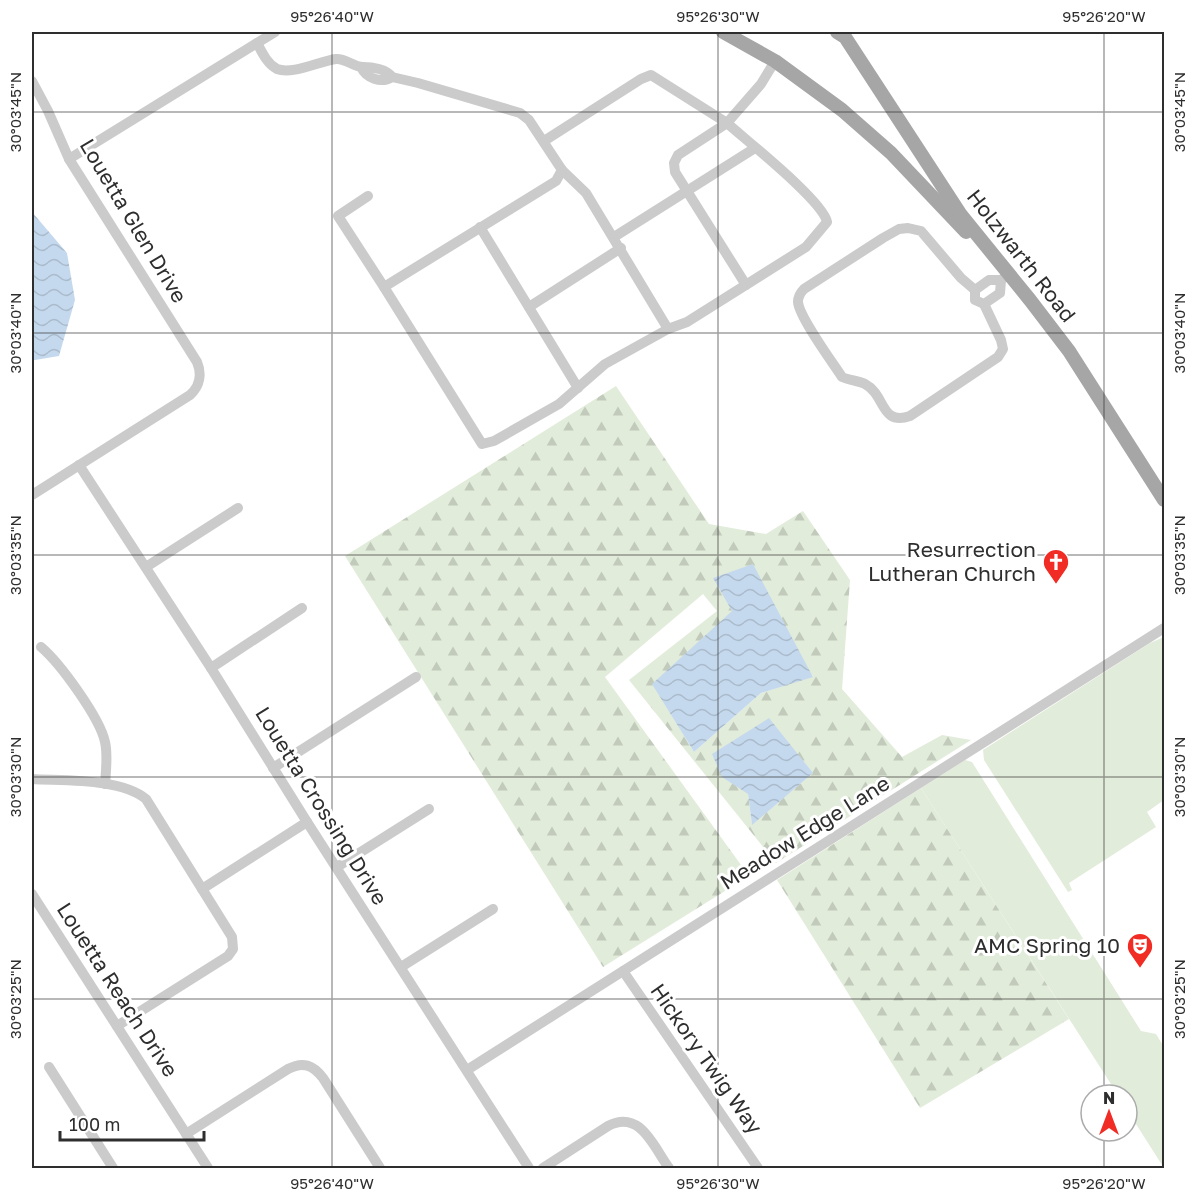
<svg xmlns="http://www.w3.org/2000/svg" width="1196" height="1200" viewBox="0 0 1196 1200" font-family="'Golos Text',sans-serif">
<defs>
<pattern id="forest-firs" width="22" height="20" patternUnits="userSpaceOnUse" patternTransform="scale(1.5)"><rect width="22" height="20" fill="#e2ecda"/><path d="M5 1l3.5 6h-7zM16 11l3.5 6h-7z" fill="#c2cbbb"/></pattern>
<pattern id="water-waves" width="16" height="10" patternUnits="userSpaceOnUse" patternTransform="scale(1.5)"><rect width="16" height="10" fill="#c5d9ee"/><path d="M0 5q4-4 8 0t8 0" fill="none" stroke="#abc"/></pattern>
</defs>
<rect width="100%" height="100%" fill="#fff"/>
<g fill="#e2ecda">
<path d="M1164 637V800L1147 812 1156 827 1069 883 1072 890 1068 892 984 760 983 750 1150 643Z"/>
<path d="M965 760 972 762 1141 1031 1156 1034 1164 1047V1168L1127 1110V1095H1118L921 788Z"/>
</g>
<g fill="url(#forest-firs)" fill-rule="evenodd">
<path d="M616 386 709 524 766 534 803 511 850 580 842 689 902 757 942 735 971 740 776 863 629 680 717 611 703 594 605 677 749 876 603 967 345 556ZM733 611 813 676 761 693 694 752 653 684ZM813 773 752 824 748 794Z"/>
<path d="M921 788 1069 1019 920 1108 777 880Z"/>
</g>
<g fill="url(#water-waves)">
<path d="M32 212 67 253 75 300 59 356 35 360H32Z"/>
<path d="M753 564 813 677 761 693 694 752 652 684 732 611 713 578Z"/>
<path d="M769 718 813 773 752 825 748 794 722 777 712 754Z"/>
</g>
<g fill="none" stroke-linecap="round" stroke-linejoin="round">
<g stroke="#cbcbcb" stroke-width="10">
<path d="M257 43C262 52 267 64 277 69 292 75 320 61 336 59 345 58 354 67 363 67 372 67 387 69 392 77L418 83 520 113 529 120 562 170 586 193 668 329 687 322 806 247 827 222C823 201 747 141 727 123L761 84 775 61"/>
<path d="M361 67C366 78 381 84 392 77"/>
<path d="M32 81 48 111 69 159 197 362C202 374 200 386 190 395L32 495"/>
<path d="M544 141 641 79 651 75 727 123 678 155 674 163 675 172 746 285"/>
<path d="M69 159 275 32"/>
<path d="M562 170 556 181 384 287 482 444 494 441 559 404 605 364 668 329"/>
<path d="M368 196 338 216 384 287"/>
<path d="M480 227 578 388"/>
<path d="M614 237 755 148"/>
<path d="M1001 280 1000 293 984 304 975 300V290L989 280H1001L1009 274"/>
<path d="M975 290 961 278 921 231 908 228 899 229 883 238 804 289C800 293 798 296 798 302 799 317 833 363 842 377 849 380 859 381 865 384 886 395 880 426 910 416L998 357 1003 349 1001 340 984 304"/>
<path d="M529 307 621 248"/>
<path d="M79 465 211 668 307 822 529 1168"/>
<path d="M146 567 238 508"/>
<path d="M41 647C60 663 100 718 105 742 108 755 106 770 105 784"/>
<path d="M211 668 302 608"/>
<path d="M273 768 416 677"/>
<path d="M32 779C64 781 121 778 146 799L232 937 233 949 228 956 117 1026"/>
<path d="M337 867 429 809"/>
<path d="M202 889 307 822"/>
<path d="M32 894 208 1168"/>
<path d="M401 967 493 909"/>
<path d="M623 971 758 1168"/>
<path d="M49 1067 113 1168"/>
<path d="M467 1070 1164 628"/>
<path d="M186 1134 288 1069C303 1061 313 1065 323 1078L380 1168"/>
<path d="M543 1168 608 1126C640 1109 653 1146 669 1168"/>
</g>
<g stroke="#a6a6a6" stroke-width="14">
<path d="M723 32 775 61 842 110 891 153 966 232"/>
<path d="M837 32 845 37 961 215 1030 300 1069 351 1164 500"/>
</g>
</g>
<path fill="none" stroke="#2e2e2e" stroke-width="1.5" stroke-opacity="0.45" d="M332 32V1168M718 32V1168M1104 32V1095M32 112H1164M32 333H1164M32 555H1164M32 777H1164M32 999H1164M1104 1131V1168"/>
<defs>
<g id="church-pin" transform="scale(1.35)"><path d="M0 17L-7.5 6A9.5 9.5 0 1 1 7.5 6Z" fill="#f12c24" stroke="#fff"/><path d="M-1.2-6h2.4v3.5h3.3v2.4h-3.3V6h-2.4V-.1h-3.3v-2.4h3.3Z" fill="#fff"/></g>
<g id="theatre-pin" transform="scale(1.35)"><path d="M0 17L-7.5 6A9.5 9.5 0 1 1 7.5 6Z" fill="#f12c24" stroke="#fff"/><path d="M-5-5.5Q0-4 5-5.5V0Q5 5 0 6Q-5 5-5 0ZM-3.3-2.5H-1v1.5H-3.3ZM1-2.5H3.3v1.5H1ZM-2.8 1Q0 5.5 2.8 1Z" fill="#fff"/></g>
</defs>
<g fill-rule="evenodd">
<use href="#church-pin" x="1056" y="562"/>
<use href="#theatre-pin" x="1140" y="946"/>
</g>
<g text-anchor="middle" stroke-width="6" stroke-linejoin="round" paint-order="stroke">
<g font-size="21" fill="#2e2e2e" stroke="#fff">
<text transform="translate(133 221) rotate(59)" y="7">Louetta Glen Drive</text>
<text transform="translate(1021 256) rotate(52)" y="7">Holzwarth Road</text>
<text transform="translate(321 806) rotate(58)" y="7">Louetta Crossing Drive</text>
<text transform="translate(805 833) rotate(-32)" y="7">Meadow Edge Lane</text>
<text transform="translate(117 990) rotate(57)" y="7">Louetta Reach Drive</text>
<text transform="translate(706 1059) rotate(55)" y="7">Hickory Twig Way</text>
</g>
<g font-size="21" fill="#2e2e2e" stroke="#fff" text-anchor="end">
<text x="1036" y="557">Resurrection<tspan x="1036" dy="24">Lutheran Church</tspan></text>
<text x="1120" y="953">AMC Spring 10</text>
</g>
</g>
<rect width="1196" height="1200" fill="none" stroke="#ffffff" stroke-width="66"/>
<g transform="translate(1109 1113)"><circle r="28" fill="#ffffff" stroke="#ababab" stroke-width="1.5"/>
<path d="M0-4.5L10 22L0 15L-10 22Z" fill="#f12c24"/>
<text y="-9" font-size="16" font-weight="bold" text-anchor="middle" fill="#2e2e2e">N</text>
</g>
<path d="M60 1131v9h144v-9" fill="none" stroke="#2e2e2e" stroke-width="3"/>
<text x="69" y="1131" font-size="18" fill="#2e2e2e" stroke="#ffffff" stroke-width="4.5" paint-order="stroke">100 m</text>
<rect x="33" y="33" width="1130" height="1134" fill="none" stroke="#2e2e2e" stroke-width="2"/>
<g font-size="15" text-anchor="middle" fill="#2e2e2e">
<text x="332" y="22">95°26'40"W</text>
<text x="718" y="22">95°26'30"W</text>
<text x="1104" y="22">95°26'20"W</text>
<text transform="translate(16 112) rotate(-90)" y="5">30°03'45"N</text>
<text transform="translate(1180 112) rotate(-90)" y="5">30°03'45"N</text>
<text transform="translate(16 333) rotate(-90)" y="5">30°03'40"N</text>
<text transform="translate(1180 333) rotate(-90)" y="5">30°03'40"N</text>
<text transform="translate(16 555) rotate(-90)" y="5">30°03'35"N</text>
<text transform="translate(1180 555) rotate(-90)" y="5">30°03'35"N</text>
<text transform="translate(16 777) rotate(-90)" y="5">30°03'30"N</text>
<text transform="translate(1180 777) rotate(-90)" y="5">30°03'30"N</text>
<text transform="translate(16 999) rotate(-90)" y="5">30°03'25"N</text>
<text transform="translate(1180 999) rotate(-90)" y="5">30°03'25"N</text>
<text x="332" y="1189">95°26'40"W</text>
<text x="718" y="1189">95°26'30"W</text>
<text x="1104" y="1189">95°26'20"W</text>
</g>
</svg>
